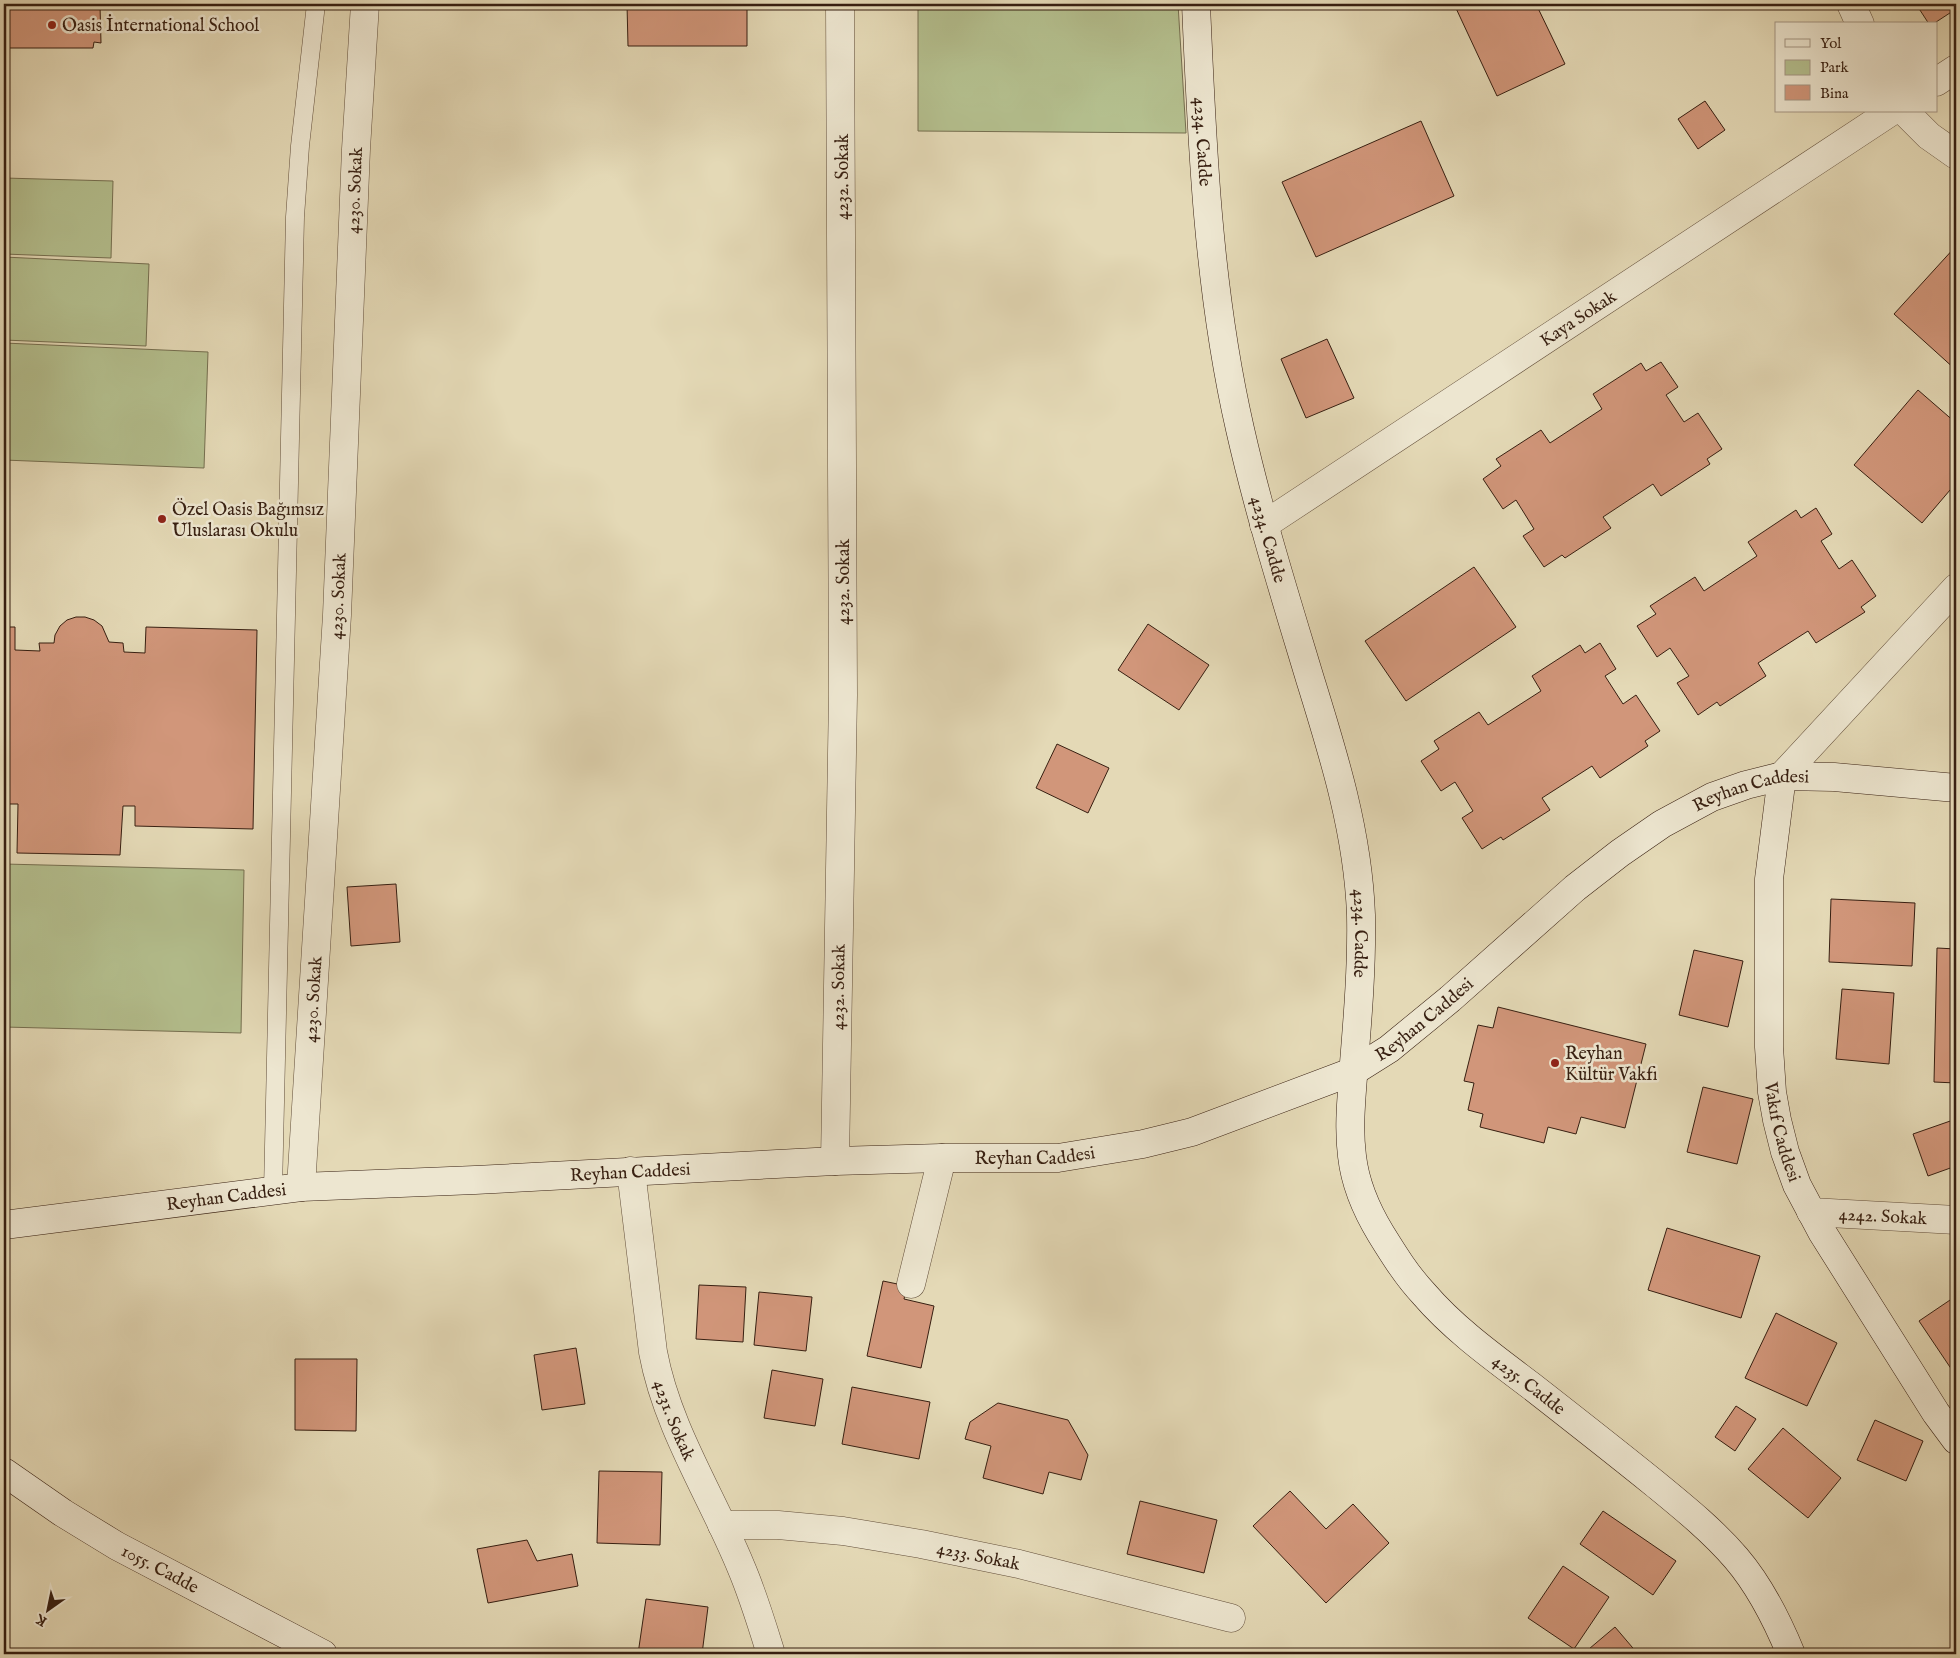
<svg xmlns="http://www.w3.org/2000/svg" width="1960" height="1658" viewBox="0 0 1960 1658" font-family="'IM FELL English',serif">
<rect width="100%" height="100%" fill="#e4d9b6"/>
<filter id="stains"><feTurbulence type="fractalNoise" baseFrequency=".004" numOctaves="4"/><feColorMatrix values="0 0 0 0 .2 0 0 0 0 .09 0 0 0 0 .02 0 0 0 .5 -.17"/></filter>
<radialGradient id="worn" r=".72"><stop offset=".6" stop-color="#630" stop-opacity="0"/><stop offset="1" stop-color="#630" stop-opacity=".3"/></radialGradient>
<g fill="#b4bf8e" stroke="#766f50">
<path d="M918 4H1178L1186 133 918 131Z"/>
<path d="M4 178 113 181 111 258 4 254Z"/>
<path d="M4 257 149 264 146 346 4 340Z"/>
<path d="M4 343 208 352 204 468 4 460Z"/>
<path d="M4 864 244 870 241 1033 4 1027Z"/>
</g>
<g fill="#d1967a" stroke="#371f11">
<path d="M4 4H222L216 8 100 6 101 43 94 42 93 48H4Z"/>
<path d="M627 4H747V46H628Z"/>
<path d="M1454 4H1536L1565 64 1497 96Z"/>
<path d="M1916 4H1956V9L1933 24H1929Z"/>
<path d="M1705 101 1725 130 1698 149 1678 119Z"/>
<path d="M1421 121 1454 196 1316 257 1282 182Z"/>
<path d="M1956 246V370L1894 314Z"/>
<path d="M1327 339 1354 398 1306 418 1281 359Z"/>
<path d="M1661 362 1678 387 1666 395 1684 422 1698 413 1722 449 1707 459 1710 464 1661 496 1653 484 1603 517 1611 528 1565 558 1562 555 1544 567 1523 536 1534 529 1516 500 1503 509 1483 479 1501 466 1496 459 1541 430 1550 443 1602 409 1593 394 1641 363 1646 371Z"/>
<path d="M1918 390 1956 423V483L1922 523 1854 465Z"/>
<path d="M1816 508 1832 534 1821 541 1839 569 1852 560 1876 596 1861 607 1865 612 1816 643 1808 631 1758 663 1766 676 1720 706 1717 702 1698 715 1677 683 1689 676 1670 648 1657 657 1637 626 1656 614 1650 606 1695 577 1704 591 1757 556 1748 542 1796 510 1801 518Z"/>
<path d="M1474 567 1516 627 1406 701 1365 641Z"/>
<path d="M76 617H85L94 620 102 626 109 642 123 643 124 652 145 653 146 627 257 630 253 829 135 826V806H123L120 855 17 853 18 804H5L4 815V627H15V650L40 651 39 643H54L55 635 60 626 67 620Z"/>
<path d="M1148 624 1209 665 1179 710 1118 670Z"/>
<path d="M1600 643 1616 669 1605 676 1623 704 1636 695 1660 731 1645 741 1648 746 1600 778 1592 766 1542 798 1550 810 1503 840 1501 837 1482 849 1462 818 1473 811 1455 782 1441 791 1421 761 1439 749 1434 741 1479 712 1488 725 1541 691 1532 676 1580 645 1585 653Z"/>
<path d="M1057 744 1109 768 1088 813 1036 788Z"/>
<path d="M396 884 400 942 351 946 347 887Z"/>
<path d="M1831 899 1915 903 1912 966 1829 962Z"/>
<path d="M1937 948 1956 949V1083L1934 1082Z"/>
<path d="M1694 950 1743 961 1728 1027 1679 1015Z"/>
<path d="M1842 989 1894 993 1889 1064 1836 1059Z"/>
<path d="M1498 1007 1646 1044 1625 1128 1581 1117 1576 1134 1548 1127 1544 1143 1480 1127 1483 1114 1468 1110 1474 1083 1464 1081 1478 1025 1493 1028Z"/>
<path d="M1703 1087 1753 1099 1737 1164 1687 1152Z"/>
<path d="M1956 1119V1166L1928 1176 1913 1134Z"/>
<path d="M1667 1228 1760 1256 1741 1318 1648 1290Z"/>
<path d="M883 1281 907 1286 904 1299 934 1306 921 1368 867 1356Z"/>
<path d="M699 1285 746 1287 743 1342 696 1339Z"/>
<path d="M759 1292 812 1297 806 1351 754 1345Z"/>
<path d="M1956 1296V1376L1919 1321Z"/>
<path d="M1776 1313 1837 1343 1807 1406 1745 1378Z"/>
<path d="M576 1348 585 1404 542 1410 534 1355Z"/>
<path d="M295 1359H357L356 1431 295 1430Z"/>
<path d="M772 1370 823 1379 815 1426 764 1418Z"/>
<path d="M852 1387 930 1402 919 1459 842 1444Z"/>
<path d="M998 1403 1068 1420 1088 1455 1081 1480 1049 1472 1043 1494 983 1478 991 1446 965 1439 970 1422Z"/>
<path d="M1736 1406 1756 1419 1735 1451 1715 1437Z"/>
<path d="M1875 1420 1923 1441 1906 1481 1857 1460Z"/>
<path d="M1783 1428 1841 1478 1808 1518 1748 1469Z"/>
<path d="M599 1471 662 1472 660 1545 597 1543Z"/>
<path d="M1290 1491 1326 1529 1353 1504 1389 1543 1326 1603 1253 1526Z"/>
<path d="M1140 1501 1217 1520 1204 1573 1127 1554Z"/>
<path d="M1603 1511 1676 1561 1653 1595 1580 1544Z"/>
<path d="M527 1540 537 1561 572 1554 578 1586 488 1603 477 1549Z"/>
<path d="M1563 1566 1609 1597 1574 1649 1528 1618Z"/>
<path d="M646 1599 708 1607 702 1654H638Z"/>
<path d="M1615 1627 1638 1654H1583Z"/>
</g>
<g fill="none" stroke-linecap="round" stroke-linejoin="round">
<g stroke="#624e3a" stroke-width="19">
<path id="lane" d="M273 1191 295 217 300 146 316 4"/>
</g>
<g stroke="#624e3a" stroke-width="29">
<g id="street">
<path d="M1851 4 1860 24"/>
<path d="M1936 82 1956 69"/>
<path d="M1904 111 1929 136 1956 155"/>
<path id="s1" d="M1264 525 1892 111"/>
<path d="M1782 776 1956 588"/>
<path id="s2" d="M835 1161 843 695 840 4"/>
<path id="s3" d="M631 1171 653 1352C667 1428 712 1496 741 1567 753 1595 762 1625 771 1654"/>
<path id="s4" d="M301 1187 337 615 356 149 365 4"/>
<path id="s5" d="M1811 1212 1956 1220"/>
<path d="M911 1284 942 1158"/>
<path id="s6" d="M722 1525H778L843 1531 921 1544 1019 1564 1231 1618"/>
</g>
</g>
<g stroke="#371f11" stroke-width="29">
<g id="secondary">
<path id="s7" d="M1196 4C1202 146 1208 289 1240 429 1259 513 1285 596 1310 679 1334 756 1358 833 1361 915 1362 964 1358 1014 1354 1063 1352 1094 1348 1125 1352 1156 1355 1183 1367 1211 1381 1234 1394 1255 1407 1276 1424 1294 1454 1329 1493 1357 1530 1385 1571 1417 1613 1450 1654 1483 1682 1506 1712 1530 1736 1558 1760 1586 1777 1620 1791 1654"/>
<path id="s8" d="M1782 776 1769 879V1047L1772 1092 1777 1120 1785 1152 1797 1185 1822 1232 1936 1413 1956 1440"/>
<path id="s9" d="M4 1225 301 1187 475 1180 835 1161 942 1158H1058L1143 1144 1192 1132 1354 1071 1389 1049 1450 999 1575 888 1620 853 1662 824 1712 797 1746 785 1782 776 1834 777 1956 788"/>
<path id="s10" d="M4 1472 63 1513 117 1546 323 1654"/>
</g>
</g>
<use href="#lane" stroke="#ede6d0" stroke-width="18"/>
<use href="#street" stroke="#ede6d0" stroke-width="28"/>
<use href="#secondary" stroke="#ede6d0" stroke-width="28"/>
</g>
<g fill="#8f2418" stroke="#ede6d0" stroke-width="2">
<circle cx="52" cy="25" r="5"/>
<circle cx="162" cy="519" r="5"/>
<circle cx="1555" cy="1063" r="5"/>
</g>
<g text-anchor="middle" stroke-width="5" stroke-linejoin="round" paint-order="stroke">
<g font-size="18" fill="#371f11" stroke="#ede6d0" text-anchor="start">
<text x="62" y="31">Oasis İnternational School</text>
<text x="172" y="515">Özel Oasis Bağımsız<tspan x="172" dy="21">Uluslarası Okulu</tspan></text>
<text x="1565" y="1059">Reyhan<tspan x="1565" dy="21">Kültür Vakfı</tspan></text>
</g>
<g font-size="18" fill="#371f11" stroke="#ede6d0">
<text dy="6" stroke="none"><textPath href="#s7" startOffset="138">4234. Cadde</textPath></text>
<text transform="translate(842 177) rotate(-90)" y="6">4232. Sokak</text>
<text dy="6" stroke="none"><textPath href="#s4" startOffset="998">4230. Sokak</textPath></text>
<text dy="6" stroke="none"><textPath href="#s1" startOffset="376">Kaya Sokak</textPath></text>
<text dy="6" stroke="none"><textPath href="#s7" startOffset="542">4234. Cadde</textPath></text>
<text transform="translate(843 582) rotate(-90)" y="6">4232. Sokak</text>
<text dy="6" stroke="none"><textPath href="#s4" startOffset="592">4230. Sokak</textPath></text>
<text dy="6" stroke="none"><textPath href="#s9" startOffset="1859">Reyhan Caddesi</textPath></text>
<text dy="6" stroke="none"><textPath href="#s7" startOffset="948">4234. Cadde</textPath></text>
<text dy="6" stroke="none"><textPath href="#s2" startOffset="174">4232. Sokak</textPath></text>
<text dy="6" stroke="none"><textPath href="#s4" startOffset="188">4230. Sokak</textPath></text>
<text dy="6" stroke="none"><textPath href="#s9" startOffset="1454">Reyhan Caddesi</textPath></text>
<text dy="6" stroke="none"><textPath href="#s8" startOffset="358">Vakıf Caddesi</textPath></text>
<text dy="6" stroke="none"><textPath href="#s9" startOffset="1034">Reyhan Caddesi</textPath></text>
<text dy="6" stroke="none"><textPath href="#s9" startOffset="629">Reyhan Caddesi</textPath></text>
<text dy="6" stroke="none"><textPath href="#s9" startOffset="224">Reyhan Caddesi</textPath></text>
<text dy="6" stroke="none"><textPath href="#s5" startOffset="72">4242. Sokak</textPath></text>
<text dy="6" stroke="none"><textPath href="#s7" startOffset="1468">4235. Cadde</textPath></text>
<text dy="6" stroke="none"><textPath href="#s3" startOffset="254">4231. Sokak</textPath></text>
<text dy="6" stroke="none"><textPath href="#s6" startOffset="259">4233. Sokak</textPath></text>
<text dy="6" stroke="none"><textPath href="#s10" startOffset="184">1055. Cadde</textPath></text>
</g>
</g>
<rect width="1960" height="1658" fill="none" stroke="#e4d9b6" stroke-width="20"/>
<rect x="5" y="5" width="1950" height="1648" fill="none" stroke="#371f11" stroke-width="2.5"/>
<rect x="10" y="10" width="1940" height="1638" fill="none" stroke="#371f11"/>
<rect x="1775" y="22" width="162" height="90" fill="#ede6d0" stroke="#a49684"/>
<rect x="1785" y="39" width="25" height="8" fill="#ede6d0" stroke="#a49684"/>
<text x="1820" y="48" font-size="15" fill="#371f11">Yol</text>
<rect x="1785" y="60" width="25" height="15" fill="#b4bf8e" stroke="#a49684"/>
<text x="1820" y="72" font-size="15" fill="#371f11">Park</text>
<rect x="1785" y="85" width="25" height="15" fill="#d1967a" stroke="#a49684"/>
<text x="1820" y="98" font-size="15" fill="#371f11">Bina</text>
<g transform="translate(48 1610) rotate(213)" stroke="#ede6d0" stroke-width="4" paint-order="stroke">
<path d="M0-4L9 19L0 12L-9 19Z" fill="#371f11"/>
<text y="-8" font-size="14" font-weight="bold" text-anchor="middle" fill="#371f11">K</text>
</g>
<rect width="100%" height="100%" filter="url(#stains)"/>
<rect width="100%" height="100%" fill="url(#worn)"/>
</svg>
